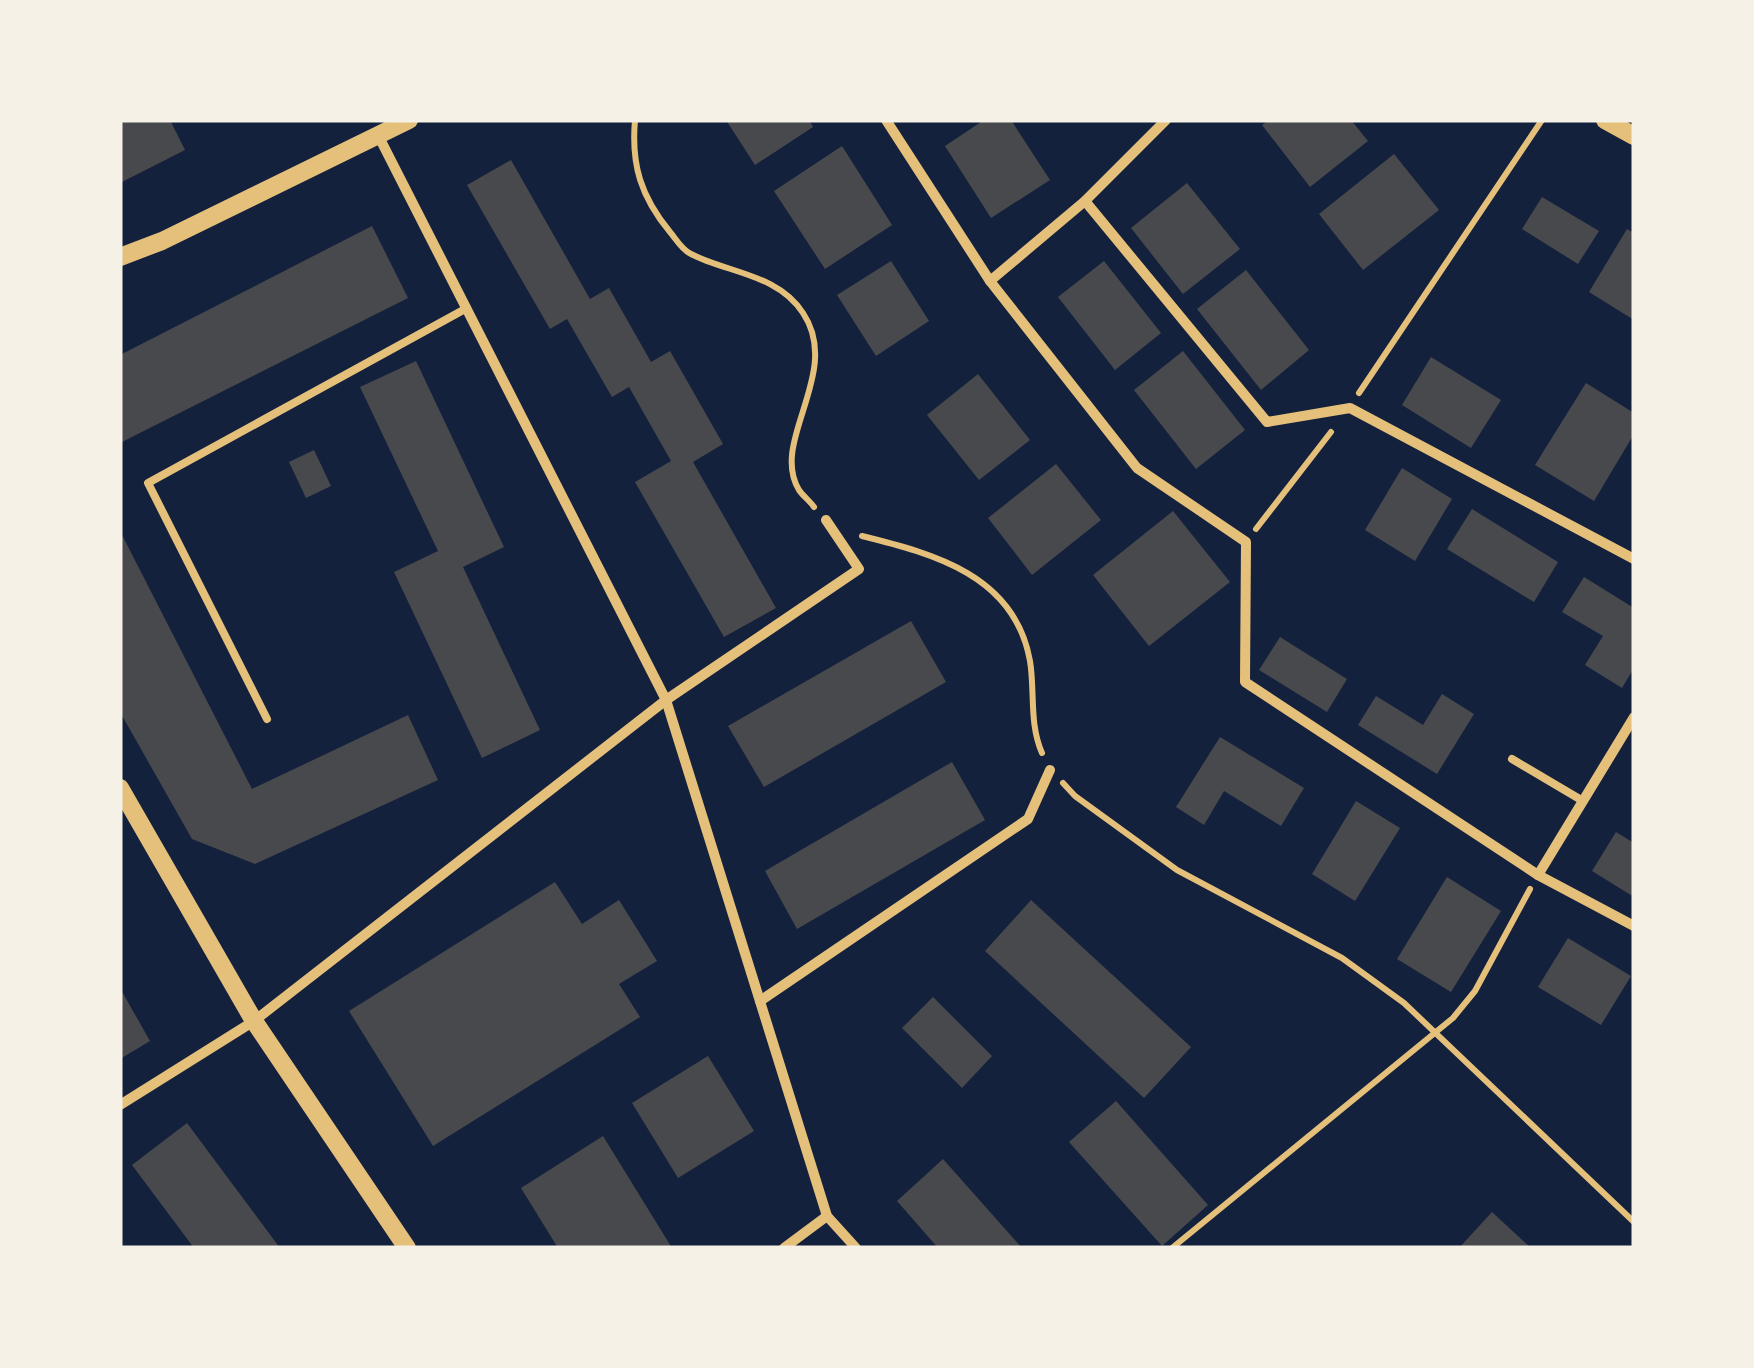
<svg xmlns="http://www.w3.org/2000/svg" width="1754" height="1368" viewBox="0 0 1754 1368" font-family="'PT Sans Narrow',sans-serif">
<rect width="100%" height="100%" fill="#14213d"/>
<g fill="#48494c">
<path d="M120 120H170L185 150 120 183Z"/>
<path d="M726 120H809L813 127 755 165Z"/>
<path d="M984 120H1011L1050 180 991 218 945 146Z"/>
<path d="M1269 120H1351L1368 141 1310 187 1262 125Z"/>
<path d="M842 146 892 225 825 269 774 191Z"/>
<path d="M1394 154 1439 210 1363 270 1319 214Z"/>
<path d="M511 160 590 299 609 288 651 362 670 351 723 444 693 462 776 608 724 637 635 482 671 461 629 387 612 397 567 319 550 329 467 185Z"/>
<path d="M1187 183 1240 249 1183 294 1131 228Z"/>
<path d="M1542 197 1599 231 1578 264 1522 229Z"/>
<path d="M372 226 408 298 120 443V355Z"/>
<path d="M1627 229 1634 233V320L1589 292Z"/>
<path d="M891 261 929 321 876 356 837 295Z"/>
<path d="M1104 261 1161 333 1115 370 1058 297Z"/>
<path d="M1246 270 1309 350 1261 390 1197 309Z"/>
<path d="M1183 351 1245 430 1196 469 1134 390Z"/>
<path d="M1431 357 1501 400 1471 448 1402 405Z"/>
<path d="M416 361 504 547 463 567 540 730 482 758 394 572 438 551 360 387Z"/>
<path d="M978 374 1030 440 979 480 927 415Z"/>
<path d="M1586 383 1634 413V434L1594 501 1535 465Z"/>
<path d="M314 450 331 486 306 498 289 462Z"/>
<path d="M1056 464 1101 520 1032 575 988 518Z"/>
<path d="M1402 468 1452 499 1415 561 1365 530Z"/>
<path d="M1472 509 1558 562 1534 602 1447 549Z"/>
<path d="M1173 511 1230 582 1149 646 1093 575Z"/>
<path d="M120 531 252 789 408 715 438 780 255 864 192 839 120 712Z"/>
<path d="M1584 577 1634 608V668L1622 688 1585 665 1603 636 1562 612Z"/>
<path d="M911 621 946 682 764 787 728 726Z"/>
<path d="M1280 637 1347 679 1327 712 1259 670Z"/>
<path d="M1442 694 1474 714 1437 774 1358 725 1376 696 1423 725Z"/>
<path d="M1220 737 1304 788 1281 826 1224 791 1204 825 1176 807Z"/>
<path d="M952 762 985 820 797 929 765 871Z"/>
<path d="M1356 801 1400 828 1355 901 1312 874Z"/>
<path d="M1616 832 1634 843V897L1592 871Z"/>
<path d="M1447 877 1501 911 1451 992 1397 959Z"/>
<path d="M555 882 582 924 619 900 657 961 619 984 640 1017 433 1146 349 1011Z"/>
<path d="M1031 900 1191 1047 1144 1098 985 951Z"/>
<path d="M1568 938 1631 976 1601 1025 1538 987Z"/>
<path d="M120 988 150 1041 120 1059Z"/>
<path d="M933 997 992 1056 962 1088 902 1028Z"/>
<path d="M708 1056 754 1131 678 1178 632 1103Z"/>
<path d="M1116 1101 1208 1205 1162 1246 1069 1142Z"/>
<path d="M187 1123 280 1248H194L132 1165Z"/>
<path d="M603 1136 672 1248H558L521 1188Z"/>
<path d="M943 1159 1022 1248H938L897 1201Z"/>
<path d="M1492 1212 1531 1248H1459Z"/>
</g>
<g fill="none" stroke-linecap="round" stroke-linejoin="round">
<g stroke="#e5c07b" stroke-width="6">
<path d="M635 120C631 165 641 197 670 232 676 239 682 250 691 254 728 273 778 274 803 313 843 373 769 441 799 490 803 496 810 501 814 507"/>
<path d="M1359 393 1542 120"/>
<path d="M1256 529 1331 432"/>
<path d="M862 536C935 554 1015 576 1030 661 1035 691 1029 724 1042 753"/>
<path d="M1063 783 1075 796 1177 870 1342 958 1404 1003 1634 1222"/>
<path d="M1172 1248 1453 1018 1475 991 1530 889"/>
</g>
<g stroke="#e5c07b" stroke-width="8">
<path d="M267 719 148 483 467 308"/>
<path d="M1512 759 1583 801"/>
</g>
<g stroke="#e5c07b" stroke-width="10">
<path d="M886 120 990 281 1137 468 1246 542 1245 682 1538 875 1634 926"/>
<path d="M378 135 666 700 827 1216 856 1248"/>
<path d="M1085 201 1267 422 1350 408 1634 559"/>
<path d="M990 281 1085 201 1166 120"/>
<path d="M1538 875 1634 717"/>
<path d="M760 1001 1028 819 1050 770"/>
<path d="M120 1105 254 1021 666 700 859 569 826 520"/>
<path d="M784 1248 827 1216"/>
</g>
<g stroke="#e5c07b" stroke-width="18">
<path d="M1605 120 1634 136"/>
<path d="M120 257 162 241 409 120"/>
<path d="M120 788 254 1021 407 1248"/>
</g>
</g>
<rect width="1754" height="1368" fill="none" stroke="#f6f1e7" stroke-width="245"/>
</svg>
